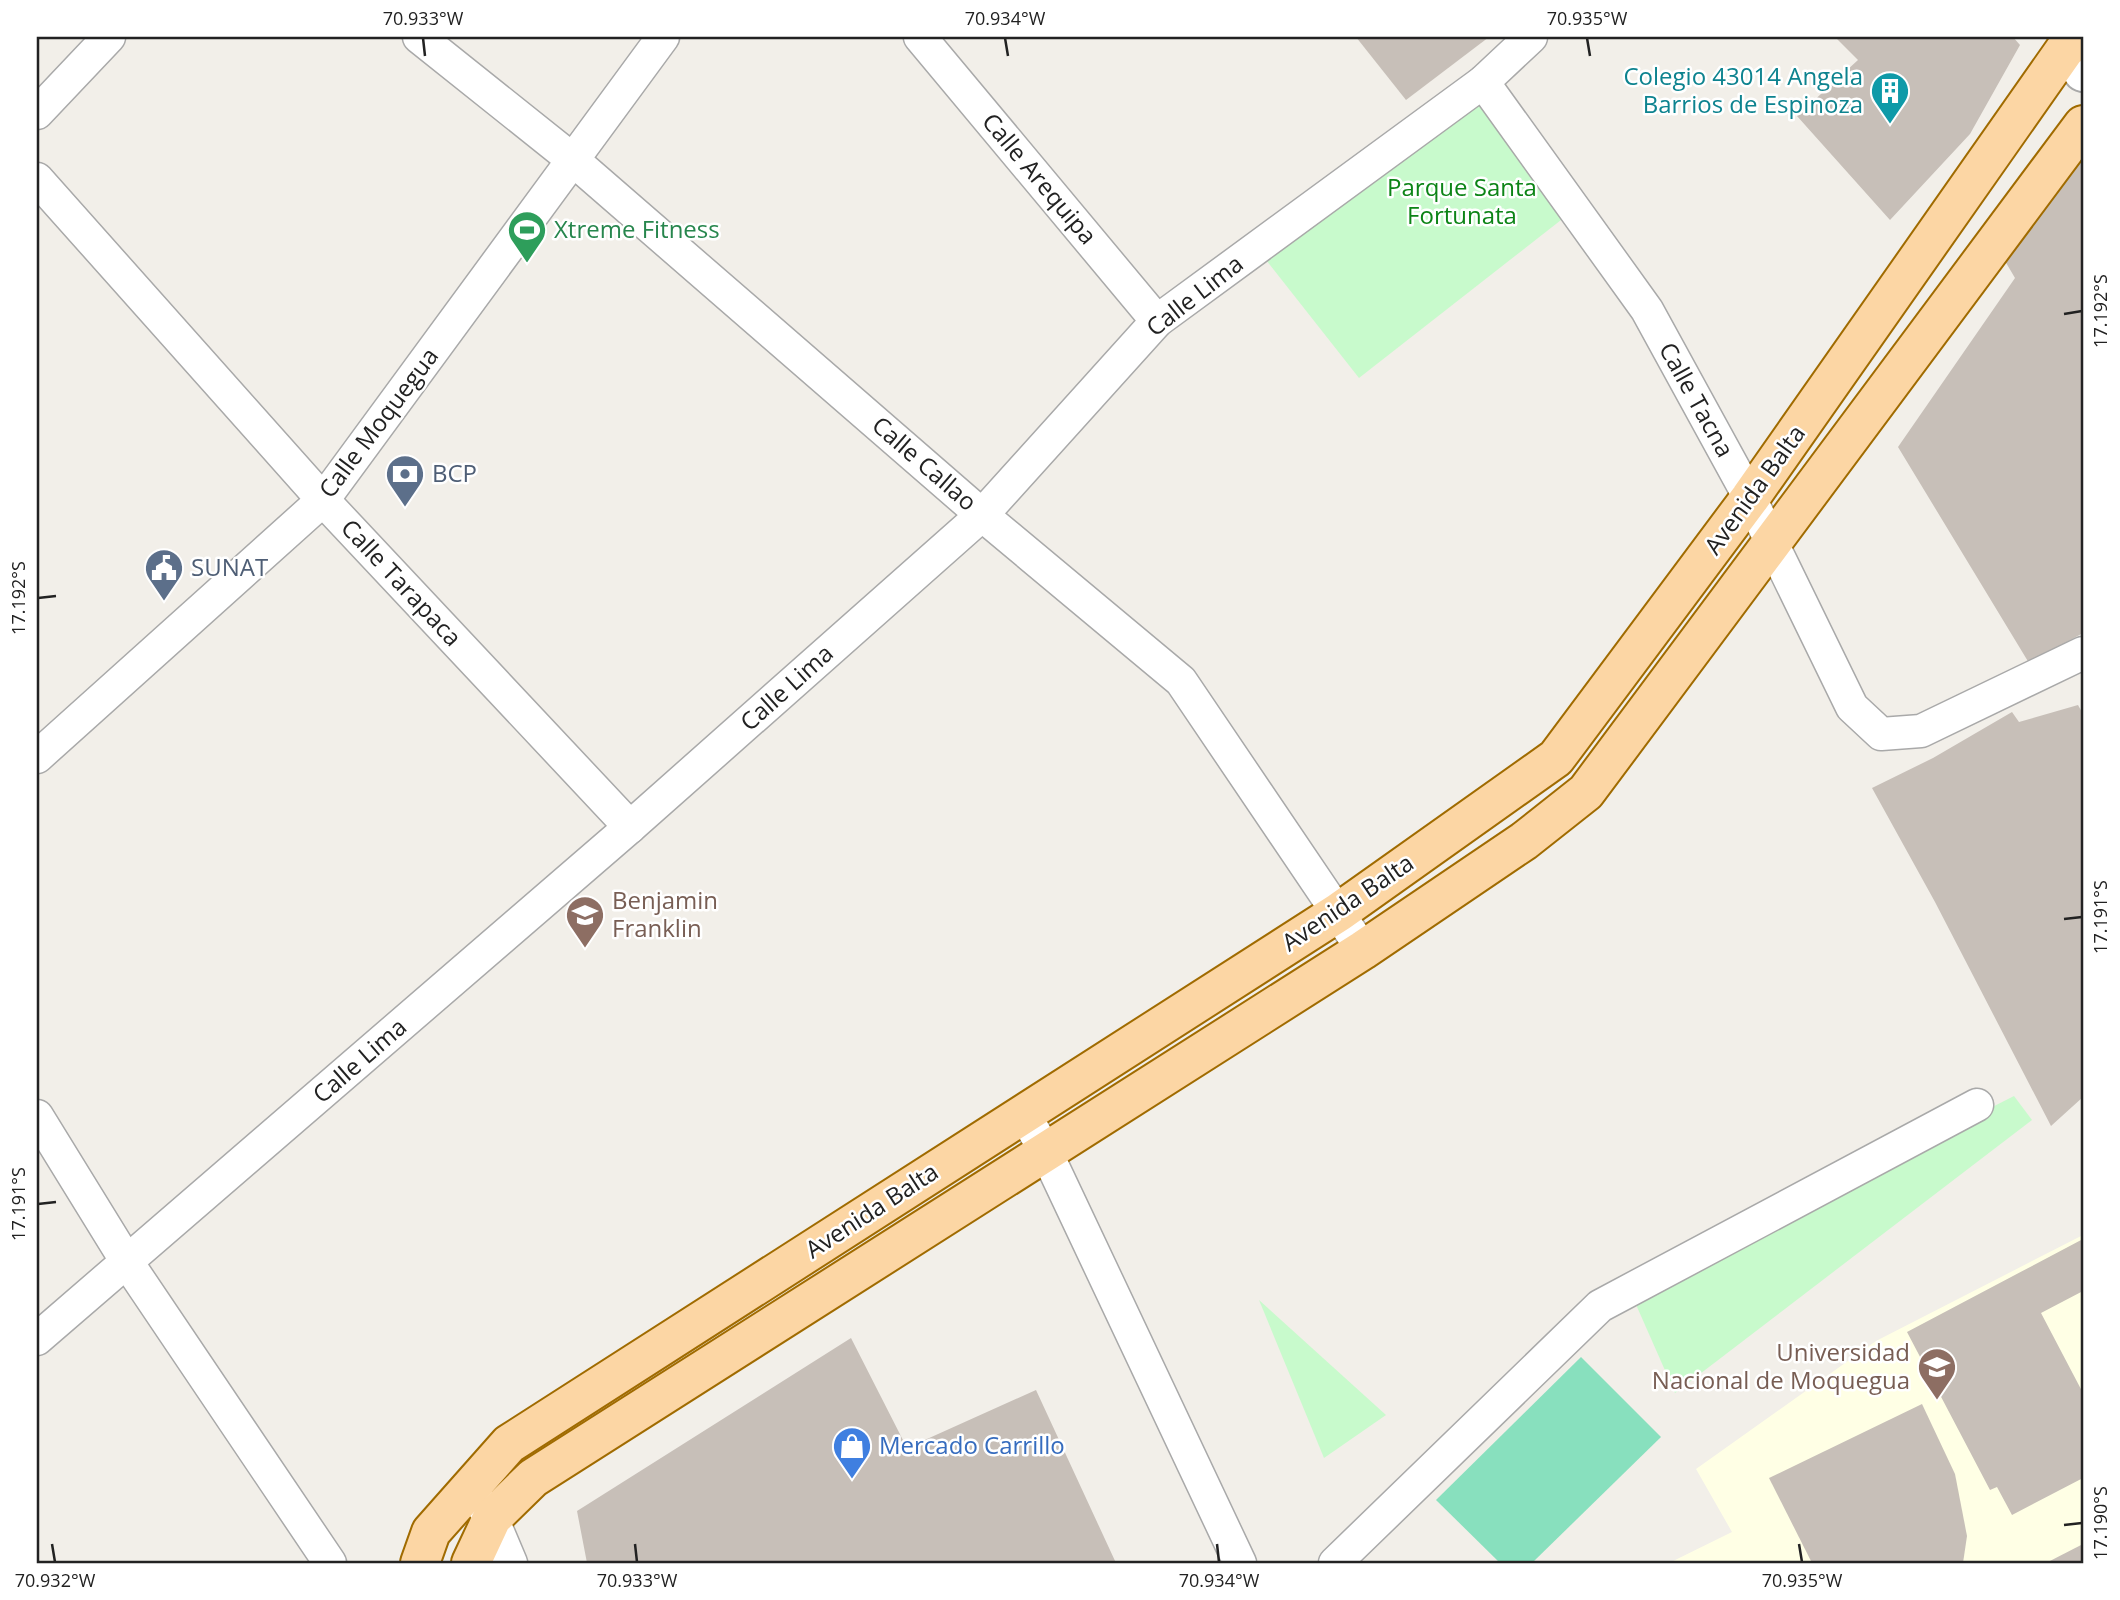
<svg xmlns="http://www.w3.org/2000/svg" width="2120" height="1600" viewBox="0 0 2120 1600" font-family="'Open Sans',sans-serif">
<rect width="100%" height="100%" fill="#f2efe9"/>
<path fill="#ffffe5" d="M2083 1235V1563H1669L1732 1532 1696 1469 1876 1341Z"/>
<g fill="#c8facc">
<path d="M1477 95 1570 213 1359 378 1266 260Z"/>
<path d="M2014 1096 2032 1120 1675 1393 1630 1291Z"/>
<path d="M1259 1300 1386 1415 1324 1458Z"/>
</g>
<path fill="#88e0be" d="M1581 1357 1661 1437 1532 1563H1500L1436 1500Z"/>
<g fill="#c7bfb8">
<path d="M1356 37H1489L1406 100Z"/>
<path d="M1835 37H2013L2020 45 1970 134 1890 220 1797 116 1858 60Z"/>
<path d="M2083 151V633L2029 663 1898 447 2015 278 2005 261Z"/>
<path d="M2078 705 2083 714V1097L2051 1126 1935 902 1872 788 1933 758 2012 712 2019 722Z"/>
<path d="M2083 1239V1291L2041 1313 2083 1393V1478L2012 1515 1997 1487 1990 1490 1907 1332Z"/>
<path d="M851 1338 907 1448 1036 1390 1116 1563H587L577 1511Z"/>
<path d="M1922 1404 1955 1474 1967 1536 1963 1563H1812L1769 1478Z"/>
<path d="M2083 1544V1563H2046Z"/>
</g>
<g fill="none" stroke-linecap="round" stroke-linejoin="round">
<g stroke="#a9a9a9" stroke-width="35">
<g id="minor">
<path d="M419 37 573 160 982 515 1181 681 1363 950"/>
<path d="M920 37 1157 321"/>
<path d="M1483 82 1647 310 1750 498 1852 707 1881 734 1921 731 2083 653"/>
<path d="M37 113 109 37"/>
<path d="M37 179 323 500 630 827"/>
<path d="M37 757 323 500 663 37"/>
<path d="M1024 1114 1046 1152 1240 1563"/>
<path d="M37 1116 127 1262 330 1563"/>
<path d="M37 1339 630 827 982 515 1157 321 1483 82 1531 37"/>
<path d="M481 1504 492 1518 511 1563"/>
<path d="M1335 1563 1600 1306 1977 1105"/>
</g>
</g>
<g stroke="#a9a9a9" stroke-width="42">
<path id="tertiary" d="M2066 48 2083 72"/>
</g>
<g stroke="#a06b00" stroke-width="42">
<g id="primary">
<path d="M420 1563 431 1532 509 1444 1339 912 1556 758 1750 498 2066 48 2083 37"/>
<path d="M471 1563 492 1518 533 1478 1363 950 1524 841 1586 792 2083 125"/>
</g>
</g>
<use href="#minor" stroke="#fff" stroke-width="32"/>
<use href="#tertiary" stroke="#fff" stroke-width="38"/>
<use href="#primary" stroke="#fcd6a4" stroke-width="38"/>
</g>
<path fill="none" stroke="#222" stroke-width="2.5" d="M423 38 425 56M1005 38 1008 56M1587 38 1590 56M2064 314 2082 311M38 598 56 596M2064 919 2082 917M38 1204 56 1202M2064 1525 2082 1523M52 1544 55 1562M635 1544 637 1562M1217 1544 1219 1562M1799 1544 1802 1562"/>
<defs>
<g id="building-pin" transform="scale(2.0125)"><path d="M0 17L-7.5 6A9.5 9.5 0 1 1 7.5 6Z" fill="#0f9aa8" stroke="#fff"/><path d="M-4-6H4V6H1V3H-1V6H-4ZM-2.5-4.3h1.7v1.8h-1.7ZM.8-4.3h1.7v1.8H.8ZM-2.5-1h1.7V.8h-1.7ZM.8-1h1.7V.8H.8Z" fill="#fff"/></g>
<g id="stadium-pin" transform="scale(2.0125)"><path d="M0 17L-7.5 6A9.5 9.5 0 1 1 7.5 6Z" fill="#2e9e5b" stroke="#fff"/><path d="M0-5a6.5 5 0 1 0 0 10a6.5 5 0 1 0 0-10ZM-3.5-1.8h7v3.6h-7Z" fill="#fff"/></g>
<g id="bank-pin" transform="scale(2.0125)"><path d="M0 17L-7.5 6A9.5 9.5 0 1 1 7.5 6Z" fill="#5c6f8a" stroke="#fff"/><path d="M-6-4H6V4H-6ZM0-2.3a2.3 2.3 0 1 0 0 4.6a2.3 2.3 0 1 0 0-4.6Z" fill="#fff"/></g>
<g id="civic-pin" transform="scale(2.0125)"><path d="M0 17L-7.5 6A9.5 9.5 0 1 1 7.5 6Z" fill="#5c6f8a" stroke="#fff"/><path d="M-.6-6.5H3V-4.5H.6V-3L4-1V1h2V6H-6V1h2V-1L-.6-3ZM-1.2 2.5V6h2.4V2.5Z" fill="#fff"/></g>
<g id="school-pin" transform="scale(2.0125)"><path d="M0 17L-7.5 6A9.5 9.5 0 1 1 7.5 6Z" fill="#8d6e63" stroke="#fff"/><path d="M0-5L7-2L0 1L-7-2ZM-4 1L0 2.5L4 1V4Q0 6-4 4Z" fill="#fff"/></g>
<g id="university-pin" transform="scale(2.0125)"><path d="M0 17L-7.5 6A9.5 9.5 0 1 1 7.5 6Z" fill="#8d6e63" stroke="#fff"/><path d="M0-5L7-2L0 1L-7-2ZM-4 1L0 2.5L4 1V4Q0 6-4 4Z" fill="#fff"/></g>
<g id="shop-pin" transform="scale(2.0125)"><path d="M0 17L-7.5 6A9.5 9.5 0 1 1 7.5 6Z" fill="#3f7fe0" stroke="#fff"/><path d="M-5-2.5h2.3a2.7 3.5 0 0 1 5.4 0H5L5.5 6h-11ZM-1.5-2.5h3a1.5 2.3 0 0 0-3 0Z" fill="#fff"/></g>
</defs>
<g fill-rule="evenodd">
<use href="#building-pin" x="1890" y="91"/>
<use href="#stadium-pin" x="527" y="230"/>
<use href="#bank-pin" x="405" y="474"/>
<use href="#civic-pin" x="164" y="568"/>
<use href="#school-pin" x="585" y="915"/>
<use href="#university-pin" x="1937" y="1367"/>
<use href="#shop-pin" x="852" y="1446"/>
</g>
<g text-anchor="middle" stroke-width="5" stroke-linejoin="round" paint-order="stroke">
<g font-size="24" fill="#0d838f" stroke="#fff" text-anchor="end">
<text x="1863" y="85">Colegio 43014 Angela<tspan x="1863" dy="28">Barrios de Espinoza</tspan></text>
</g>
<g font-size="24" fill="#222" stroke="#fff">
<text transform="translate(1039 179) rotate(50)" y="8">Calle Arequipa</text>
<text transform="translate(1195 296) rotate(-38)" y="8">Calle Lima</text>
<text transform="translate(1696 400) rotate(61)" y="8">Calle Tacna</text>
<text transform="translate(379 423) rotate(-53)" y="8">Calle Moquegua</text>
<text transform="translate(924 464) rotate(41)" y="8">Calle Callao</text>
<text transform="translate(1755 490) rotate(-54)" y="8">Avenida Balta</text>
<text transform="translate(401 583) rotate(47)" y="8">Calle Tarapaca</text>
<text transform="translate(787 688) rotate(-42)" y="8">Calle Lima</text>
<text transform="translate(1348 903) rotate(-34)" y="8">Avenida Balta</text>
<text transform="translate(360 1061) rotate(-41)" y="8">Calle Lima</text>
<text transform="translate(872 1211) rotate(-33)" y="8">Avenida Balta</text>
</g>
<g font-size="24" fill="#0c8416" stroke="#fff">
<text x="1462" y="196">Parque Santa<tspan x="1462" dy="28">Fortunata</tspan></text>
</g>
<g font-size="24" fill="#27864d" stroke="#fff" text-anchor="start">
<text x="554" y="238">Xtreme Fitness</text>
</g>
<g font-size="24" fill="#4e5e75" stroke="#fff" text-anchor="start">
<text x="432" y="482">BCP</text>
<text x="191" y="576">SUNAT</text>
</g>
<g font-size="24" fill="#785e54" stroke="#fff" text-anchor="start">
<text x="612" y="909">Benjamin<tspan x="612" dy="28">Franklin</tspan></text>
<text x="1910" y="1361" text-anchor="end">Universidad<tspan x="1910" dy="28">Nacional de Moquegua</tspan></text>
</g>
<g font-size="24" fill="#366cbe" stroke="#fff" text-anchor="start">
<text x="879" y="1454">Mercado Carrillo</text>
</g>
</g>
<rect width="2120" height="1600" fill="none" stroke="#ffffff" stroke-width="77"/>
<rect x="38" y="38" width="2044" height="1524" fill="none" stroke="#222" stroke-width="2.5"/>
<g font-size="18" text-anchor="middle" fill="#222">
<text x="423" y="25">70.933°W</text>
<text x="1005" y="25">70.934°W</text>
<text x="1587" y="25">70.935°W</text>
<text transform="translate(2101 311) rotate(-90)" y="6">17.192°S</text>
<text transform="translate(19 598) rotate(-90)" y="6">17.192°S</text>
<text transform="translate(2101 917) rotate(-90)" y="6">17.191°S</text>
<text transform="translate(19 1204) rotate(-90)" y="6">17.191°S</text>
<text transform="translate(2101 1523) rotate(-90)" y="6">17.190°S</text>
<text x="55" y="1587">70.932°W</text>
<text x="637" y="1587">70.933°W</text>
<text x="1219" y="1587">70.934°W</text>
<text x="1802" y="1587">70.935°W</text>
</g>
</svg>
